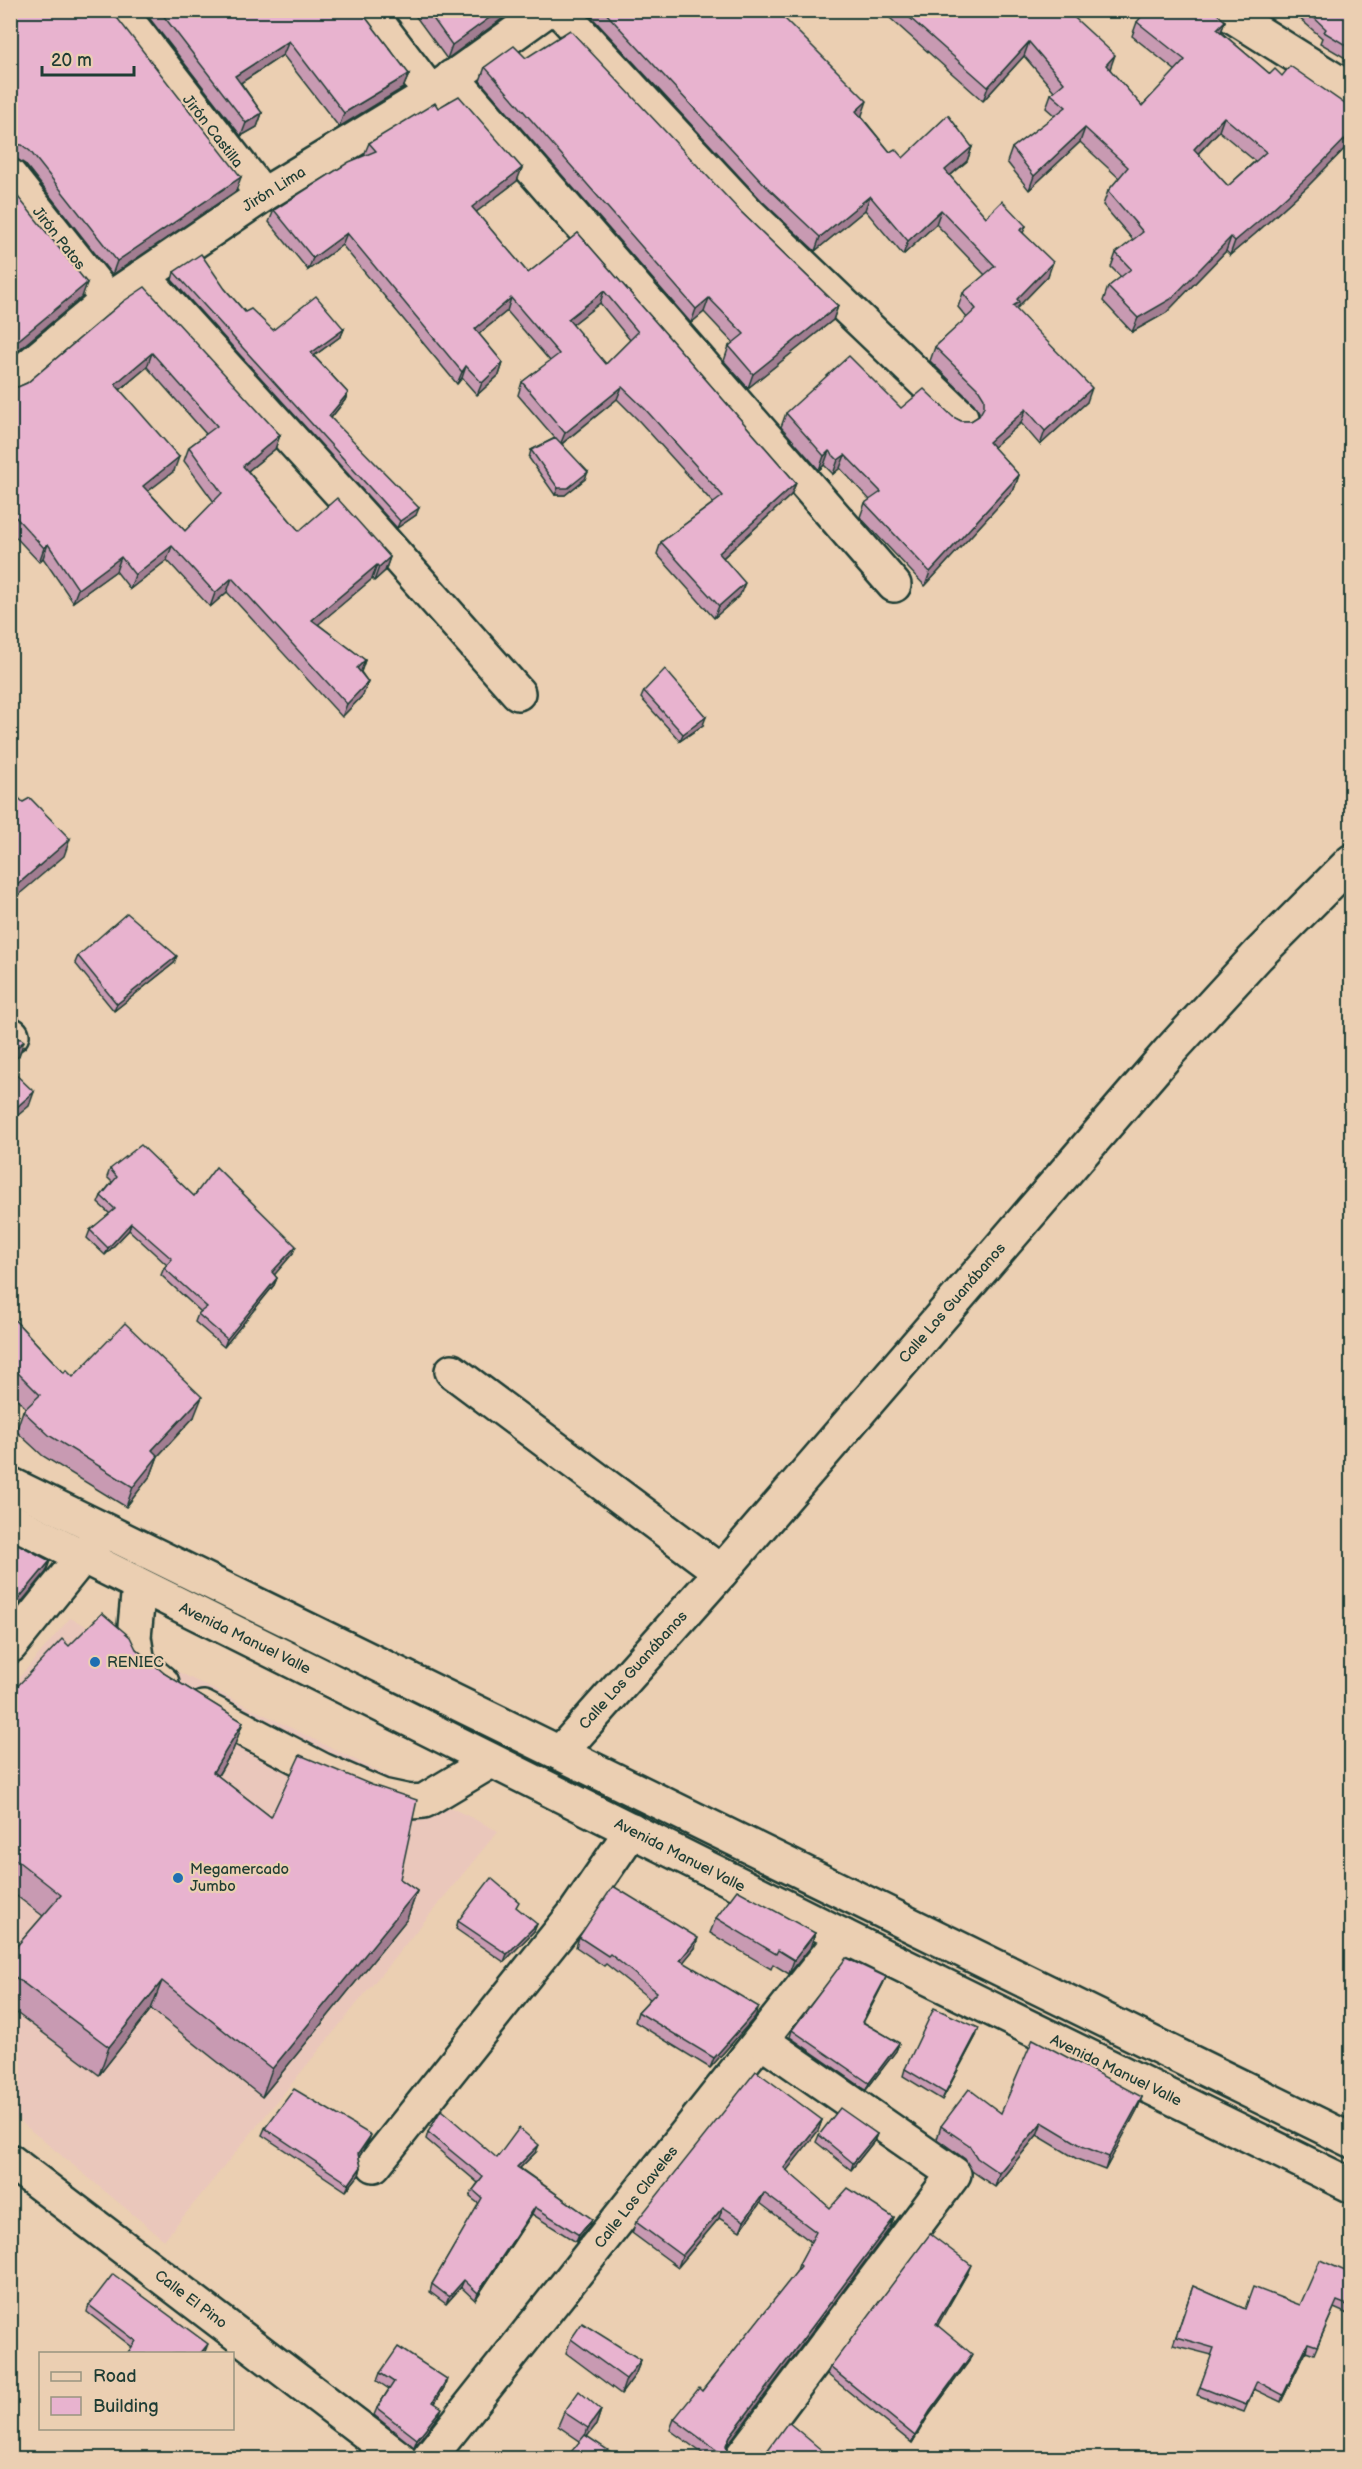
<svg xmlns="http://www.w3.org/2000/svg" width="1362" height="2469" viewBox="0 0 1362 2469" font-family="'Balsamiq Sans',sans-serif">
<rect width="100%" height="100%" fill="#ebcfb2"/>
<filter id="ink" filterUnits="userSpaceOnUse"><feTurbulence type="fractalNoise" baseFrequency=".0167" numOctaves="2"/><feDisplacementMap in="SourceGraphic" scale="12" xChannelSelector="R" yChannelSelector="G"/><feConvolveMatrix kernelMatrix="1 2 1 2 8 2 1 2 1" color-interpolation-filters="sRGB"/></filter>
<g filter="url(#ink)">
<path fill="#eac7bb" d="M70 1618 498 1831 164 2240 11 2114V1687Z"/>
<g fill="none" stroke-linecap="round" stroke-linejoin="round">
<g stroke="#1f3d34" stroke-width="38">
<g id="minor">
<path d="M119 10 263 195"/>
<path d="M368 10 431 93"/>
<path d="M559 10 749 214 961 417"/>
<path d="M1223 10 1352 91"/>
<path d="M452 77 894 585"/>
<path d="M10 176 108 300"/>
<path d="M143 276 364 519 518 693"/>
<path d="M10 382 108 300 263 195 431 93 547 10"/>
<path d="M10 1034 12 1035"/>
<path d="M452 1371 721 1572"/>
<path d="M139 1585 134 1637 138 1663 162 1683"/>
<path d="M10 1646 100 1535"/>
<path d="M203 1708 322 1770 382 1796 410 1802 424 1801 491 1761"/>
<path d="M560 1753 721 1572 1169 1052 1258 955 1352 861"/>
<path d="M10 2161 399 2458"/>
<path d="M374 2165 575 1913 632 1830"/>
<path d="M429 2458 843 1936"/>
<path d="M741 2458 954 2174 761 2040"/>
</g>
</g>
<g stroke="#1f3d34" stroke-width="38">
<g id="major">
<path d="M10 1484 1352 2141"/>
<path d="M10 1520 843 1936 1352 2186"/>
</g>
</g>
<use href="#minor" stroke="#ebcfb2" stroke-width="33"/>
<use href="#major" stroke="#ebcfb2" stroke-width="33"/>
</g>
<g fill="#c89ab2" stroke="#1f3d34" stroke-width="1.5" fill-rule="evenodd">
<path d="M10 10 236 191 112 275 25 164 17 159 10 158Z"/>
<path d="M153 10H360L409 74 403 88 339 127 283 55 241 83 262 113 257 127 241 136 150 19Z"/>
<path d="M411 10H514L447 59Z"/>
<path d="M586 10H776L862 115 861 116 890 152 903 158 972 147 967 161 950 176 986 217 1026 226 1023 233 1048 276 1017 308 1016 310 1087 402 1040 445 1021 423 993 447 1019 475 1014 489 925 586 860 517 865 503 870 500 840 468 833 474 824 465 819 470 781 427 786 413 901 408 953 417 961 421H971L979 416V412L974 404 930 361 935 347 967 318 958 307 963 293 985 275 936 224 903 255 865 210 815 251 762 201 586 11Z"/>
<path d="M881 10H1066L1110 69H1109L1142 106 1176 71 1132 36 1137 22 1225 21 1221 32 1270 74 1282 76 1352 109V141L1308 186 1255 234 1230 255 1226 251 1166 313 1132 332 1103 301 1108 287 1121 277 1111 267 1116 253 1133 240 1103 205 1108 191 1119 178 1080 142 1029 190 1007 162 1012 148 1055 116 1046 108 1051 94 1054 91 1024 56 983 101ZM1219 131 1255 161 1228 186 1198 154Z"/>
<path d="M1290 10H1352V62L1320 43 1322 38Z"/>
<path d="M526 58 741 212 838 306 833 320 748 388 724 361 729 346 733 343 704 312 691 323 480 81 485 67Z"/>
<path d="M438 108 517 181 476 212 528 273 578 233 796 483 791 495 723 558 740 595 714 618 657 554 661 542 713 503 640 422 617 399 562 444 585 479 565 495H555L529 458 531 450 555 438 518 395 522 382 550 361 507 311 479 334 503 363 499 375 477 395 462 378 457 384 342 245 308 270 269 222 274 210 364 155 369 143ZM600 303 630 340 606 364 572 325Z"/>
<path d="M174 272 225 289 245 312 273 330 344 329 341 336 314 356 348 393 345 400 331 418 416 515 397 528 172 280Z"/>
<path d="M124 301 280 435 275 449 248 471 299 531 390 557 385 571 374 581 372 579 318 624 365 660 361 672 368 682 363 695 342 717 227 592 210 607 167 560 130 589 116 571 73 602 43 558 39 562 10 531V386L18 387 27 383ZM147 367 206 434 189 447 184 461 214 502 185 531 148 491 174 471 120 390Z"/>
<path d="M644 691 703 725 680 741 641 698Z"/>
<path d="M78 956 174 963 114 1011 75 963Z"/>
<path d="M110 1169 194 1196 293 1253 274 1275 277 1278 274 1285 224 1347 195 1322 198 1314 201 1312 161 1275 164 1268 167 1265 129 1230 105 1255 87 1238 90 1230 110 1214 98 1203 101 1196 112 1182 107 1177Z"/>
<path d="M10 1315 64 1373 73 1377 194 1417 158 1456 151 1475 126 1507 43 1456 16 1431 23 1411 26 1408 10 1392Z"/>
<path d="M69 1646 136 1649 165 1674 243 1722 233 1750 218 1776 271 1817 400 1879 417 1891 407 1919 262 2097 151 2009 99 2075 10 2008V1954L43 1916 10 1891V1694Z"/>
<path d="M716 1918 815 1933 810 1948 789 1974 773 1964 771 1969 710 1933Z"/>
<path d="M458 1921 537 1924 534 1931 504 1962 456 1929Z"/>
<path d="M579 1937 695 1948 683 1962 755 2017 710 2068 635 2022 638 2012 650 1999 606 1964 604 1966 576 1947Z"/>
<path d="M886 1977 883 1984 863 2022 899 2043 896 2051 866 2090 790 2037 792 2030Z"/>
<path d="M976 2036 942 2100 903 2076 905 2069Z"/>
<path d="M1142 2097 1137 2110 1105 2170 1077 2159 1037 2135 995 2187 972 2171 965 2159 937 2139 941 2126 1001 2113Z"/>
<path d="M822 2120 818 2131 786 2171 830 2208 894 2218 890 2228 727 2446 726 2458H709L670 2430 674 2419 702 2391 796 2273 799 2264 811 2242 760 2203 740 2231 719 2218 678 2267 632 2233 636 2222Z"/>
<path d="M265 2128 368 2142 359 2157 361 2167 359 2175 346 2191 262 2135Z"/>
<path d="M428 2132 497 2158 536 2152 520 2168 592 2219 589 2226 576 2242 532 2214 475 2300 461 2287 446 2304 430 2292 432 2284 479 2204 470 2197 473 2190 478 2183 426 2139Z"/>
<path d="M877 2134 874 2141 851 2170 816 2142 819 2135Z"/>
<path d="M968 2272 937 2325 969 2361 927 2418 912 2443 827 2374 830 2367Z"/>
<path d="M1352 2274V2316L1334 2308 1314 2354 1306 2351 1281 2402 1254 2389 1244 2412 1197 2395 1212 2355 1173 2345 1193 2286 1245 2309 1300 2305Z"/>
<path d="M89 2305 205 2352 204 2354H127L132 2347 87 2312Z"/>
<path d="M571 2339 641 2360 635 2375 621 2394 566 2353Z"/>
<path d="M380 2373 445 2386 435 2403 439 2415 414 2447 374 2415 377 2408 389 2389 377 2381Z"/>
<path d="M601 2410 596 2425 587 2436 580 2441 558 2426 564 2412Z"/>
</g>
<g fill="#a27d91" stroke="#1f3d34" stroke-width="1.5">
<path d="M500 10H514L447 59 452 45Z"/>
<path d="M1225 21 1220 35 1217 29Z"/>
<path d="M289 41 283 55 230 90 235 76Z"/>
<path d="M1029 42 1024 56 983 101 988 87Z"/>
<path d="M1115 55 1110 69 1101 79 1106 65Z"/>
<path d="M409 74 403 88 339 127 344 113Z"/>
<path d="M867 101 862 115 851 125 856 111Z"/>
<path d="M262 113 257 127 241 136 246 123Z"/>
<path d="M1224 117 1219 131 1189 163 1194 149Z"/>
<path d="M1085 128 1080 142 1029 190 1034 176Z"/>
<path d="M1352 132V141L1308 186 1255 234 1230 255 1235 241Z"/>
<path d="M972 147 967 161 940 184 945 170Z"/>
<path d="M522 168 517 181 467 219 472 207Z"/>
<path d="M241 177 236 191 112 275 117 261Z"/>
<path d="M870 196 865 210 815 251 820 237Z"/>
<path d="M941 210 936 224 903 255 908 241Z"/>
<path d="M347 233 342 245 308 270 313 258Z"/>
<path d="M1231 237 1226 251 1166 313 1132 332 1138 318Z"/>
<path d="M1053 262 1048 276 1017 308 1014 315 1013 306 1017 299Z"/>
<path d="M87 283 82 297 10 357V347Z"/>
<path d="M604 291 600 303 563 332 568 319Z"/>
<path d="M511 298 507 311 470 341 475 329Z"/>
<path d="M709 298 704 312 691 323 696 309Z"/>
<path d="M838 306 833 320 748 388 753 374Z"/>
<path d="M344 329 341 336 308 360 311 353Z"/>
<path d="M152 353 147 367 110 398 115 384Z"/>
<path d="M503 363 499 375 477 395 482 383Z"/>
<path d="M466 366 462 378 457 384 462 372Z"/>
<path d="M622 387 617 399 560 445 565 433Z"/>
<path d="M1092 388 1087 402 1040 445 1045 431Z"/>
<path d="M348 393 345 400 327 423 329 416Z"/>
<path d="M1026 409 1021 423 983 456 989 442Z"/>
<path d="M280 435 275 449 238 479 243 466Z"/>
<path d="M829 451 824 465 819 470 824 456Z"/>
<path d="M845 455 840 468 833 474 838 460Z"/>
<path d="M179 457 174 471 138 499 143 486Z"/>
<path d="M588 472 585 479 565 495H555L558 488Z"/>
<path d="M1019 475 1014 489 925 586 930 572Z"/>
<path d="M796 483 791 495 715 565 719 553Z"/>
<path d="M419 508 416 515 397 528 400 521Z"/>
<path d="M48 544 43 558 39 562 44 548Z"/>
<path d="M172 546 167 560 130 589 135 575Z"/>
<path d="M121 557 116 571 73 602 78 589Z"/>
<path d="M390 557 385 571 374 581 379 567Z"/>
<path d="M377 565 372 579 307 634 312 620Z"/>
<path d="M232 578 227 592 210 607 215 593Z"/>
<path d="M745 583 740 595 714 618 719 606Z"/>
<path d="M365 660 360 674 357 668Z"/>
<path d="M368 682 363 695 342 717 347 704Z"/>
<path d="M706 717 703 725 680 741 683 734Z"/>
<path d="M70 839 64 856 10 902V891Z"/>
<path d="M177 956 174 963 114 1011 117 1004Z"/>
<path d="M24 1041 19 1056 10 1063V1054Z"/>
<path d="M34 1092 29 1106 10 1122V1113Z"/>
<path d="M131 1223 129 1230 105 1255 108 1248Z"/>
<path d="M296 1246 293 1253 270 1280 272 1272Z"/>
<path d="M277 1278 274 1285 224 1347 227 1339Z"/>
<path d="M202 1397 194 1417 158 1456 151 1475 126 1507 133 1487 152 1450Z"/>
<path d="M50 1561 46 1572 10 1616V1609Z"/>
<path d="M243 1722 233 1750 203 1800 213 1772Z"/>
<path d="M417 1891 407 1919 262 2097 272 2069Z"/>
<path d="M537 1924 534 1931 504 1962 507 1954Z"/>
<path d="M815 1933 810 1948 789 1974 794 1960Z"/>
<path d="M698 1938 695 1948 677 1970 680 1960Z"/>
<path d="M886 1977 883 1984 860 2029 862 2022Z"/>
<path d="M162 1981 151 2009 99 2075 109 2047Z"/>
<path d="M759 2007 755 2017 710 2068 714 2058Z"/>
<path d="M979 2028 976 2036 942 2100 945 2093Z"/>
<path d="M899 2043 896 2051 866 2090 869 2083Z"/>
<path d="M1142 2097 1137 2110 1105 2170 1109 2157Z"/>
<path d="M822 2120 818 2131 780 2179 784 2168Z"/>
<path d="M1042 2122 1037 2135 995 2187 999 2173Z"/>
<path d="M877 2134 874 2141 851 2170 853 2163Z"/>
<path d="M371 2135 368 2142 356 2162 358 2154Z"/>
<path d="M539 2145 536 2152 514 2174 517 2167Z"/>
<path d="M361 2167 359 2175 346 2191 349 2184Z"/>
<path d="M764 2193 760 2203 740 2231 744 2221Z"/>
<path d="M535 2207 532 2214 475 2300 478 2293Z"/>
<path d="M723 2207 719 2218 678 2267 682 2256Z"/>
<path d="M894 2218 890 2228 726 2447 730 2436Z"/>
<path d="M592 2219 589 2226 576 2242 579 2235Z"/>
<path d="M971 2265 968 2272 934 2332 936 2324Z"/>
<path d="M464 2280 461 2287 446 2304 449 2297Z"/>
<path d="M1308 2343 1306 2351 1281 2402 1283 2395Z"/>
<path d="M208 2344 204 2354H200Z"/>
<path d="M972 2354 969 2361 927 2418 912 2443 915 2436 930 2411Z"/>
<path d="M641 2360 635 2375 621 2394 626 2379Z"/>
<path d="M447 2379 445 2386 431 2410 433 2402Z"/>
<path d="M442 2408 439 2415 414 2447 417 2439Z"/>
<path d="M601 2410 596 2425 583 2442 588 2428Z"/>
</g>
<g fill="#e8b3cf" stroke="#1f3d34" stroke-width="1.5" fill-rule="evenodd">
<path d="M10 10H111L241 177 117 261 30 151 22 145 13 144 10 145Z"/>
<path d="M159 10H360L409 74 344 113 289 41 235 76 262 113 246 123Z"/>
<path d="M427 10H500L452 45Z"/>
<path d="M603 10H776L867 101 856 111 890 152 895 149 903 158 948 115 972 147 945 170 986 217 1002 201 1026 226 1020 230 1053 262 1017 299 1019 302 1013 306 1092 388 1045 431 1026 409 989 442 1019 475 930 572 865 503 881 492 845 455 838 460 829 451 824 456 786 413 849 356 901 408 924 389 953 417 961 421H971L979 416 984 407V398L979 390 935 347 976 309 963 293 995 266 941 210 908 241 870 196 820 237 767 187Z"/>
<path d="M901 10H1066L1115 55 1106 65 1142 106 1185 60 1137 22 1147 10H1213L1225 21 1217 29 1270 74 1275 69 1282 76 1290 66 1352 109V132L1313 172 1260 220 1235 241 1231 237 1171 299 1138 318 1108 287 1131 269 1116 253 1143 232 1108 191 1128 167 1085 128 1034 176 1012 148 1066 107 1051 94 1064 83 1029 42 988 87ZM1224 117 1266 152 1228 186 1194 149Z"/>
<path d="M1306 10H1352V49L1324 32 1326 29Z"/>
<path d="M570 30 741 212 838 306 753 374 729 346 744 334 709 298 696 309 485 67 514 46 526 58Z"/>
<path d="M459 96 522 168 472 207 528 273 578 233 796 483 719 553 745 583 719 606 661 542 723 496 645 409 622 387 565 433 522 382 559 354 511 298 475 329 503 363 482 383 466 366 462 372 347 233 313 258 274 210 349 162 376 151 369 143 435 103 438 108ZM604 291 638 332 606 364 568 319Z"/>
<path d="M10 187 87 283 10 347Z"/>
<path d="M201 254 225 289 245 312 251 309 273 330 316 296 344 329 311 353 348 393 329 416 419 508 400 521 174 272Z"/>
<path d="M145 287 280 435 243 466 299 531 337 498 390 557 379 567 377 565 312 620 365 660 357 668 368 682 347 704 232 578 215 593 172 546 135 575 121 557 78 589 48 544 44 548 11 512 10 513V386L18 387 27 383 124 301ZM152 353 217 426 189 447 222 493 185 531 143 486 179 457 115 384Z"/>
<path d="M556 438 588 472 568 488H558L531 450Z"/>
<path d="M665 669 706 717 683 734 644 691Z"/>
<path d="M10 790 23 802 30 798 70 839 10 891Z"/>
<path d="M127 913 177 956 117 1004 78 956Z"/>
<path d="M10 1038 21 1039 24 1041 10 1054Z"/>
<path d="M10 1069 34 1092 10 1113Z"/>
<path d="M141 1145 194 1196 216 1167 296 1246 272 1272 277 1278 227 1339 198 1314 207 1307 164 1268 172 1259 131 1223 108 1248 90 1230 115 1209 101 1196 117 1177 110 1169Z"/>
<path d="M10 1315 64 1373 66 1370 73 1377 125 1323 202 1397 152 1450 158 1456 133 1487 50 1436 23 1411 40 1395 10 1365Z"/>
<path d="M10 1540 50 1561 10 1609Z"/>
<path d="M102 1613 130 1637 136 1649 165 1674 243 1722 213 1772 271 1817 300 1755 372 1785 417 1800 400 1879 417 1891 272 2069 162 1981 109 2047 10 1973V1954L61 1895 10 1855V1694L62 1639 69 1646Z"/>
<path d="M491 1878 519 1902 516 1907 537 1924 507 1954 458 1921Z"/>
<path d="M613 1886 698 1938 680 1960 759 2007 714 2058 638 2012 657 1992 610 1954 608 1956 579 1937Z"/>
<path d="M737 1890 815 1933 794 1960 778 1950 776 1954 716 1918Z"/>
<path d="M846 1958 886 1977 862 2022 899 2043 869 2083 792 2030Z"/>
<path d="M934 2008 979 2028 945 2093 905 2069Z"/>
<path d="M1033 2039 1142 2097 1109 2157 1082 2146 1042 2122 999 2173 977 2158 969 2145 941 2126 969 2089 1001 2113Z"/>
<path d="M756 2071 822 2120 784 2168 830 2208 848 2188 894 2218 730 2436 726 2445 728 2455 726 2457 674 2419 699 2388 702 2391 801 2266 799 2264 816 2232 764 2193 744 2221 723 2207 682 2256 636 2222Z"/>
<path d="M294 2089 371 2135 358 2154 361 2167 349 2184 265 2128Z"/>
<path d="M840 2108 877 2134 853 2163 819 2135Z"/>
<path d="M441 2110 497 2158 519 2128 539 2145 517 2167 592 2219 579 2235 535 2207 478 2293 464 2280 449 2297 432 2284 482 2198 473 2190 483 2177 428 2132Z"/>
<path d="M930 2234 971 2265 936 2324 972 2354 930 2411 915 2436 830 2367Z"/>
<path d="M1320 2260 1352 2274V2307L1337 2301 1317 2346 1308 2343 1283 2395 1257 2381 1246 2405 1200 2387 1214 2348 1176 2337 1193 2286 1245 2309 1253 2287 1300 2305Z"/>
<path d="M113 2274 208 2344 200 2354H127L136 2341 89 2305Z"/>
<path d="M582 2323 641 2360 626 2379 571 2339Z"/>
<path d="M398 2347 447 2379 433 2402 442 2408 417 2439 377 2408 394 2382 380 2373Z"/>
<path d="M579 2391 601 2410 588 2428 564 2412Z"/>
<path d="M788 2422 825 2453 821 2458H762Z"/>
<path d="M585 2435 620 2458H566Z"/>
</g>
</g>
<g fill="#1f6fb2" stroke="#ebcfb2" stroke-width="2">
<circle cx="95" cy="1662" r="6"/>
<circle cx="178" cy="1878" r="6"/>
</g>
<g text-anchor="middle" stroke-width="4.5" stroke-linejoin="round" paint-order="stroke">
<g font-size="15" fill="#1f3d34" stroke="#ebcfb2">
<text transform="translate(213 131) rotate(52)" y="5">Jirón Castilla</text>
<text transform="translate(274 189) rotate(-32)" y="5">Jirón Lima</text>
<text transform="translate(59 238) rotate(52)" y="5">Jirón Patos</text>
<text transform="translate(952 1303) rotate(-49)" y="5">Calle Los Guanábanos</text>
<text transform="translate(245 1638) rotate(26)" y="5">Avenida Manuel Valle</text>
<text transform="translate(633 1670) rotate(-48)" y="5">Calle Los Guanábanos</text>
<text transform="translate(680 1855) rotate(27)" y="5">Avenida Manuel Valle</text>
<text transform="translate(1116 2070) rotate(26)" y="5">Avenida Manuel Valle</text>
<text transform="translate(636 2197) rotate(-52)" y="5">Calle Los Claveles</text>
<text transform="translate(191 2299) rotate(37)" y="5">Calle El Pino</text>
</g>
<g font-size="15" fill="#1f3d34" stroke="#ebcfb2" text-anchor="start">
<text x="107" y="1667">RENIEC</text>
<text x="190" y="1874">Megamercado<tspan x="190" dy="17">Jumbo</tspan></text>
</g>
</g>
<rect width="1362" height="2469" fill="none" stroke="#ebcfb2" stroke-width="36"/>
<rect x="18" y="18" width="1326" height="2433" fill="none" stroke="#1f3d34" stroke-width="2" filter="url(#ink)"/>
<rect x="39" y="2352" width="195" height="78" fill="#ebcfb2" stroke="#999580" stroke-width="1.5"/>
<rect x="51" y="2372" width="30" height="9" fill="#ebcfb2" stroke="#999580" stroke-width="1.5"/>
<text x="93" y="2382" font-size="18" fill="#1f3d34">Road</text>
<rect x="51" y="2397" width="30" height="18" fill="#e8b3cf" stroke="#999580" stroke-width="1.5"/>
<text x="93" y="2412" font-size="18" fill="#1f3d34">Building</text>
<path d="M42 66v9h92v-9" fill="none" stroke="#1f3d34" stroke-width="3"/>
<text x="51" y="66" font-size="18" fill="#1f3d34" stroke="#ebcfb2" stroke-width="4.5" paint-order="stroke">20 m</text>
</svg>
